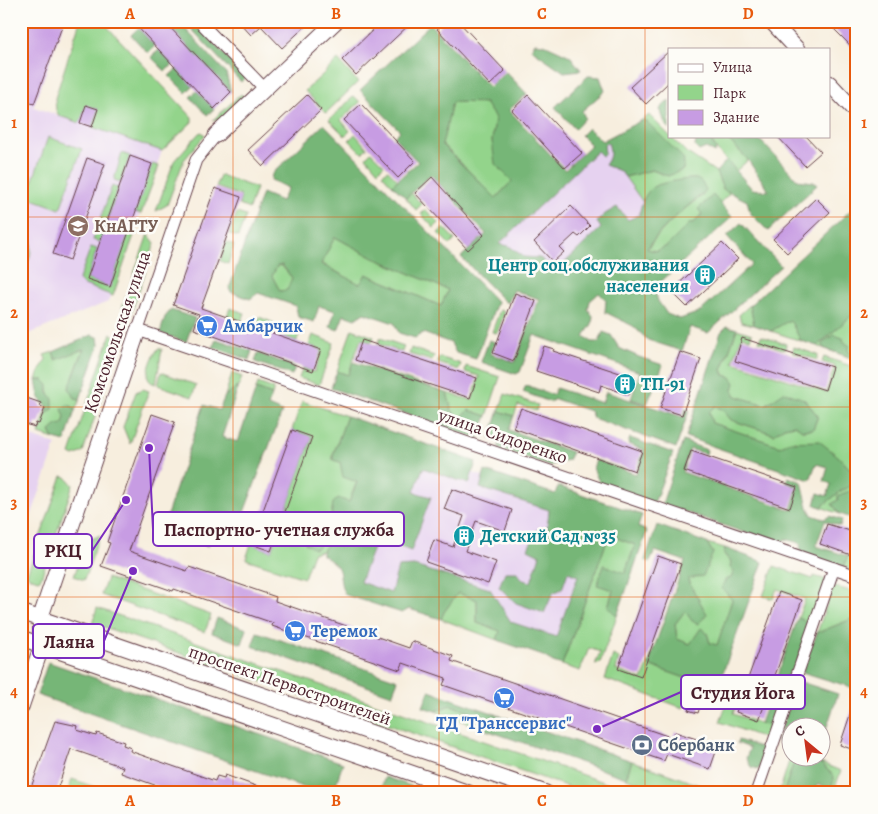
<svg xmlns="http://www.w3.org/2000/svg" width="878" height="814" viewBox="0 0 878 814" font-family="Alegreya,serif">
<rect width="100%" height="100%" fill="#fdfcf7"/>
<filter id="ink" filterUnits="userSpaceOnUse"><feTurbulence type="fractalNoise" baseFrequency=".02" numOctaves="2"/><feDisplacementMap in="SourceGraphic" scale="10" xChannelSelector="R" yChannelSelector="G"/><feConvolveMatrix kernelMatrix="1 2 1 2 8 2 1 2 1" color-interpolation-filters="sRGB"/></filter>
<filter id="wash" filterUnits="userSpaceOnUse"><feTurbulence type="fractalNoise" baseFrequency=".0096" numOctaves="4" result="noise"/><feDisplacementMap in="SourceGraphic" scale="20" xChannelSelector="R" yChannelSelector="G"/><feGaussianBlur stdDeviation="1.12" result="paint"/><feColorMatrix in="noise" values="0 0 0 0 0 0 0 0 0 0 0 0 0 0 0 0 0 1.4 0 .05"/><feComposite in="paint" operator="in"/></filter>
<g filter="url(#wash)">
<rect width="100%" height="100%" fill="#f7eede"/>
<g fill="#e6d2f0">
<path d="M21 21 34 107 162 151 108 302 21 337Z"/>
<path d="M640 130 695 188 582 304 495 248 603 145Z"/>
<path d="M21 432 56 445 21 546Z"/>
<path d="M380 440 604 519 559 651 346 577Z"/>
</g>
<g fill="#93d48b" stroke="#6e7a5b">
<path d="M80 21H102L192 117V122L162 151 92 127 98 109 86 106 80 123 59 116 56 110 55 98Z"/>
<path d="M338 60 358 82 326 113 305 91Z"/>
<path d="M241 94 244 97 219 120H213Z"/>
<path d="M354 96 360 102 341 120 350 131 345 136 329 120Z"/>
<path d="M452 102H485L495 118 492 141 512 181 496 198 442 144Z"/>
<path d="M649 115 686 152 716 172 723 189 730 193 720 203 713 196 698 209 702 213 695 222 689 224 667 246 656 251 647 249C662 228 682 210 703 195L696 179 674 181 654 187 642 201 625 177 652 170 662 174 684 159 644 119Z"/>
<path d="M202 132 205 135 184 160 167 205 156 211 174 161 199 133Z"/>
<path d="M355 134 367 148 362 153 349 140Z"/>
<path d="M713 136H725L748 160 736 171 716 149 712 142 714 137Z"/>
<path d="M48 137 82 149 60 209 27 197Z"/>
<path d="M371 152 384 165 378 171 366 157Z"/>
<path d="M122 153 130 156 121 182 114 180Z"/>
<path d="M152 164 159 166 141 214 135 212Z"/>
<path d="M388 170 398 180 392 185 382 174Z"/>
<path d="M220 175 256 188 249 209 239 205 241 196 216 187Z"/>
<path d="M112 186 118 188 100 242 93 240Z"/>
<path d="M411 193 422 204 416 210 406 198Z"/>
<path d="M426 210 439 223 434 228 421 214Z"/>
<path d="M237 213 246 216 238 237 229 234Z"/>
<path d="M21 216C36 234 34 257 21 276Z"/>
<path d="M444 228 455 240 450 245 438 233Z"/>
<path d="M128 233 134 235 113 296 82 284 79 279 91 247 97 249 87 279 110 287Z"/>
<path d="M148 234 155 243 131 314 126 320H124L127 310 122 308Z"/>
<path d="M335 237 374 258 448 290 441 306 366 274 360 285 321 263Z"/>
<path d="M226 242 234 245 228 264 220 261Z"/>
<path d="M281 265 292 278 287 290 280 291 272 276 277 266Z"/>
<path d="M750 305 754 325 741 322 739 315Z"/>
<path d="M230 308 245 313 242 321 227 316Z"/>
<path d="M500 310 505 312 497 333 492 332Z"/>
<path d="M857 311V360L817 346Z"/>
<path d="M259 317 274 323 271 332 256 326Z"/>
<path d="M790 319 801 341 771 331Z"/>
<path d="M283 326 300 332 297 341 280 335Z"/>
<path d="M352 329 374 337 372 342 361 339 348 375 337 371Z"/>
<path d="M737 329 752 334 750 339 742 336 733 362 826 392 835 366 822 362 824 357 857 368V377L849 402 857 405V465L849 468 839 457 796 441 789 442 779 447 773 444 712 423 709 412 715 406 723 409 731 420 774 434 784 427 795 425 802 430 813 429 818 416 804 399 765 405 736 396 722 370Z"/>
<path d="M111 333 117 339 118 349 83 452 74 456 70 454Z"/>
<path d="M313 335 334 343 319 385 299 378 303 368 314 372 322 350 309 345Z"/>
<path d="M761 336 786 344 785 350 759 341Z"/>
<path d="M380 338 404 346 402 352 378 344Z"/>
<path d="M794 347 818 355 817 360 792 352Z"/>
<path d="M84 348 69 388 75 398 80 399 75 411 73 407 65 417 63 424 50 431 54 439 39 434 45 415 53 409C51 401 48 385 44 380H36C38 372 43 366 46 359L44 355 53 352 56 360Z"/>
<path d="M411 348 434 356 432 361 409 354Z"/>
<path d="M158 349H162L156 384C153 383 151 383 149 380 145 374 154 353 158 349Z"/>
<path d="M439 357 461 364 459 370 438 363Z"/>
<path d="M466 366 500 377 487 416 469 410 461 418 452 411 447 393 472 400 479 376 465 372Z"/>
<path d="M161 372 196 385 192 397 158 385Z"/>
<path d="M232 373 242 377 239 385 225 396Z"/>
<path d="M258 383 274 389 272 395 256 389Z"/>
<path d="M143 389 149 391 130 444 123 427 136 392Z"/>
<path d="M505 394 538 405 536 411 518 405 514 416 499 411Z"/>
<path d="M302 401 347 416 333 455V460L341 462 357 481 349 502 331 516 347 518 349 521 322 551 313 553 304 578 246 559 251 544 271 551 312 437 292 430Z"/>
<path d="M62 476 66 477 73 485 41 578 38 580 29 577 27 574Z"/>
<path d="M857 483V487C851 492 845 492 838 496V500L832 504 840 514 821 507 841 491Z"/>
<path d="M100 535 84 580 74 576 86 542Z"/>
<path d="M609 535 635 545 625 573 597 584 613 590 608 607 617 616 600 663 595 665 600 652 589 648 580 671 562 665Z"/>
<path d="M707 543 725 548 724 554 731 563 734 571 731 578 732 600 717 646 710 643 707 633 690 644 677 639 675 624 685 611 698 624 703 619 706 613 689 583 688 579 713 553Z"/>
<path d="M848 556 857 559V572L844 567Z"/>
<path d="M774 566 813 579 814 576 827 580 811 623 798 618 805 599 777 589 773 599 763 596Z"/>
<path d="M107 578 211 615 205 632 101 595Z"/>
<path d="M833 586 857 593V617L817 633Z"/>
<path d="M458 593 477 600V623L501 631 497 640 441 619 444 612Z"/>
<path d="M97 608 635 793H586L92 623Z"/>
<path d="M613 655 619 658 616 670 642 680 648 665 717 689 711 705 690 697 683 708 605 679Z"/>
<path d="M730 694 739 697 733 714 774 728 769 740 720 722Z"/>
<path d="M451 705 472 713 486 730 435 711Z"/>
<path d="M790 758 795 759 784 791 785 793H779Z"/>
<path d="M632 761 705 787 703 793H668L626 778Z"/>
<path d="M819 762 841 771 833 793H829C837 773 833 776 819 762Z"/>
<path d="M72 779 112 793H68Z"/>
</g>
<g fill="#76b677" stroke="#606a51" fill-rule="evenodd">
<path d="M164 21H178L226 73 231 92Z"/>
<path d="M184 21H193L246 77 241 82Z"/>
<path d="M430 24 489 87 506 72 527 94 509 110 565 170 591 145 581 135 588 128 602 141 644 119 684 159 683 170 668 176 652 170 625 177 620 171 605 165C611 157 611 152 608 143L604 144 605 154 602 156 597 151 499 244 509 246 524 257 540 258 556 271 601 228 597 222 605 214 617 207 628 220 639 215C641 205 644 194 653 187 659 183 688 178 696 179 701 180 704 185 706 190 701 197 694 200 688 206 674 218 657 233 647 249L656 251 667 246 689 224 695 222 702 214 698 209 713 195 732 217 654 288 658 301 667 314 680 319 700 312 752 264 727 236 741 223 781 266 708 333 690 327 682 351 648 340 633 326 605 312 606 300 599 293 590 301 588 309 593 316 592 324 584 336 592 342H599L603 332 611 335 619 348 639 357 663 365 647 404 631 399 640 372 534 335 520 372 516 374 481 362 489 340 495 342 491 354 515 362 539 299 514 290 508 303 504 301 461 257 486 234 431 175 406 198 392 185 418 162 394 137 400 131 360 90ZM452 102 485 103 495 118 492 141 495 164 512 181 496 198 442 145Z"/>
<path d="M138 28 155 46 148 53 131 35Z"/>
<path d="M535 43 544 44 570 56 581 70 564 72 531 49Z"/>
<path d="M159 50 173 65 165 71 151 57Z"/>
<path d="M177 69 193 86 186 93 169 76Z"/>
<path d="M588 76 600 77 605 91 582 111 585 118 575 129 555 107Z"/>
<path d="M197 91 214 109 207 115 190 97Z"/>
<path d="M669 100V129L666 126 660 109Z"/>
<path d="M324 124 497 302 476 359 456 353 451 343 423 333 415 338 399 333 394 323 364 313 355 319 344 315 338 330 330 327 335 311 319 306 314 322 298 317 296 306 258 293 250 299 231 292 229 289 262 193 281 201 288 188 271 180 272 174ZM335 237 374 258 448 290 441 306 366 274 360 284 321 264ZM282 265 292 278 287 290 280 291 272 276 277 266Z"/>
<path d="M699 136 714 137 712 142 716 149 715 153 706 148 699 151 695 147 696 138Z"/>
<path d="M725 136H756L798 180 813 182 817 185 768 231 751 214 747 201 723 189 716 172 727 160 752 189 769 191 748 160Z"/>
<path d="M855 206 857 208V311L817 346 801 341 790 320 771 331 754 325 750 305Z"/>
<path d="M171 310 195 318 186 342 160 333 165 317Z"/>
<path d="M727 326 737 329 722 370 724 375 731 377 735 383 733 390 736 396 765 405 784 392 804 399 818 416 813 429 802 430 795 425 784 427 774 434 731 420 723 410 715 406 709 412 712 423 774 444 779 447 789 442 819 441 839 457 849 468 857 465V483L841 491 821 507 815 505 818 493 827 496 831 484 824 481 828 467 816 464 810 480 686 437 721 332Z"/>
<path d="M92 335 98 337 99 345 80 399 75 398 69 388 84 349 56 360 53 352Z"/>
<path d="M834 335 843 338 844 342 850 346 848 351 855 357 854 359 823 348V342Z"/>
<path d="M216 339 252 351 249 360 213 347Z"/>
<path d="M258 353 295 367 292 375 255 362Z"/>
<path d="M353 362 447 393 452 411 460 418 469 410 487 416 478 439 331 388 337 371 348 375Z"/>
<path d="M36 380H44L48 384V393L53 399V409L45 415 48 407C38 402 38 390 36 380Z"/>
<path d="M239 385 222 437 238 442 256 389 272 395 268 406 282 412 237 531 217 524 208 546 162 530 204 405 219 410 225 396Z"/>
<path d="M526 385 553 395 556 388 602 403 606 392 683 417 686 409 689 410 676 448 593 418 590 411 555 399 550 402 523 392Z"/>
<path d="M68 404 73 407 75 411 65 442 54 439 50 431 57 425 63 424 65 417 62 409Z"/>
<path d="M499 411 514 416 509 430 572 452 568 460 549 466 499 449V441L490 438Z"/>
<path d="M347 416 476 462 469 484 423 468 414 492 431 497 411 551 377 538 360 582 391 593 398 567 414 566 490 589 511 622 556 637 578 576 568 572 562 589 553 593 544 613 516 603 499 587 505 572H517L523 580 531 582 540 555 528 549 537 530H547L549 510 480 488 485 471 555 494 558 486 642 515 638 527 647 531 617 616 608 607 613 590 597 585 604 565 625 573 635 545 609 535 562 665 553 662 543 656 497 640 500 631 477 623V600L458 593 444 612 441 619 409 609 402 613 346 595C339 587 342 577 338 568 335 563 327 558 322 555V551L349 521 347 518 331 516 333 503 338 498 349 502 357 482 343 477 340 462 333 460V455Z"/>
<path d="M630 438 673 453 654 503 600 484 593 468 596 460 636 474 644 450 628 444Z"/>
<path d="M683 441 707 450 706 454 690 449 682 472 791 510 798 487 786 482 788 477 802 482 808 507 812 515 824 519 830 516 842 520 840 526 825 521 816 546 848 556 844 567 801 552 800 543 785 539 780 545 662 504Z"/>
<path d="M857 487V520L840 514 832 504 838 500V496C844 492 851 492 857 487Z"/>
<path d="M314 518 320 519 323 524 332 527 331 532C330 533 327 534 326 536 321 542 323 545 314 549L305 543 308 538 306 522Z"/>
<path d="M657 525 707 543 713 553 703 576 688 579 689 583 707 614 703 619 698 624 692 621 685 611 675 624 677 639 690 644 701 628 707 633 710 643 717 645 732 600 722 588 725 580 731 578 734 571 730 568 731 562 724 554 725 548 763 562 717 689 648 665 685 561 655 551 650 562 645 560Z"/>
<path d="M857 617V689L802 672 817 633Z"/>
<path d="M217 618 247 629 242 644 212 633Z"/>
<path d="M798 618 811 623 774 728 760 723Z"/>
<path d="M257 632 398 680 392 695 252 646Z"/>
<path d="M48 662 343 763 335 787 350 793H320L37 695Z"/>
<path d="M798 681 838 694 821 744 820 726H790V745L777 741Z"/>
<path d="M429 691 632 761 626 778 486 730 472 713 451 705 435 711 423 707Z"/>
<path d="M738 740 766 749 759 769 751 767 746 758 750 748 737 743Z"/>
<path d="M795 759 819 762 834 776V780L829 793H824L825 789 822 785H817L813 793H785L784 791Z"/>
<path d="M385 777 431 793H379Z"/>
</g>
<g id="blocks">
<g fill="#c79ce3">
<path d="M21 21H64L34 104 21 99Z"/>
<path d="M132 21H164L231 92 214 109Z"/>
<path d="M238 21H311L282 48 261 26 251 35Z"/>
<path d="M382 21H413L356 75 342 60Z"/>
<path d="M445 21H458L505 71 490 85 437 29Z"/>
<path d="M826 21H857V53L846 41Z"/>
<path d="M669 51V82L646 104 630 87Z"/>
<path d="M307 95 321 110 263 166 248 150Z"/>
<path d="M528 95 582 153 565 168 512 110Z"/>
<path d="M361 104 415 161 398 178 344 120Z"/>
<path d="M86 105 98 109 92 127 80 123Z"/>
<path d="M777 136H806L821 152 805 166Z"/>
<path d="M130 156 152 164 110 287 87 279Z"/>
<path d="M87 158 105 164 70 260 53 254Z"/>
<path d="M432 177 484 235 468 250 415 193Z"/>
<path d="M215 188 241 197 201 308 321 350 313 371 194 329 199 314 173 305Z"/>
<path d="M816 198 830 212 787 253 773 239Z"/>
<path d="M571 206 590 226 579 237 575 234 560 248 564 252 553 262 534 242Z"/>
<path d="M722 243 738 259 687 307 671 291Z"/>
<path d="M515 293 536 301 514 361 493 353Z"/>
<path d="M742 338 832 367 825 390 735 361Z"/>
<path d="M362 340 477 378 470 398 355 360Z"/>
<path d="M544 346 554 349 553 351 635 378 629 395 601 385 599 392 536 371Z"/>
<path d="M680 352 701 359 682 415 660 408Z"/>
<path d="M21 396 41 403 40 406 45 408 39 424 36 423 35 427 21 423Z"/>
<path d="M521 408 642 451 635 471 513 428Z"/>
<path d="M152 414 175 422 129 551 187 571 189 567 276 597 275 601 409 648 412 641 453 656 451 661 673 738 675 732 718 746 710 769 667 754 664 761 443 685 446 678 403 663 400 670 272 626 273 623 174 589 173 591 101 566 110 543 107 542Z"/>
<path d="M292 430 312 437 271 551 251 544Z"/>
<path d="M691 451 797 487 790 508 684 471Z"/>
<path d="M452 489 512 510 505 531 476 521 465 551 496 562 488 584 426 562 434 540 453 547 464 516 444 509Z"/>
<path d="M827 524 857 533V557L820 544Z"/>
<path d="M658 556 681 564 641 677 618 669Z"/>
<path d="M779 592 802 600 759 720 736 712Z"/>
<path d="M691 700 701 703 698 713 688 710Z"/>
<path d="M855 700H857V751L840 745Z"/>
<path d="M55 721 78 726 77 730 96 736 97 733 124 742 123 745 131 748 130 751 215 781 217 776 224 778 225 775 270 791V793H177L121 773 123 767 71 749 56 793H29Z"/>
</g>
</g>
</g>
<g filter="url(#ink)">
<use href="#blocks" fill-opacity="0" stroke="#643e46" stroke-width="1"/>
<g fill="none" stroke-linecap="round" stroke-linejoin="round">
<g stroke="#643e46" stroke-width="13">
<g id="street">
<path d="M199 21 265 89"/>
<path d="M216 135 196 160 138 330 857 576"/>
<path d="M756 793 834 568"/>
</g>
</g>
<g stroke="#643e46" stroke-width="17">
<g id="secondary">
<path d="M771 21 797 49"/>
<path d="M829 83 857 113"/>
<path d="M216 135 336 21"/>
<path d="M21 612 546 793"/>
<path d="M21 638 469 793"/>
<path d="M21 707 42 645 40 619 138 330"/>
</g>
</g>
<use href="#street" stroke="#fff" stroke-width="11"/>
<use href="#secondary" stroke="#fff" stroke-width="15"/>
</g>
</g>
<path fill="none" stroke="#e8590c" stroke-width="1" stroke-opacity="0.55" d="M233 21V793M439 21V793M645 21V793M21 217H857M21 407H857M21 597H857"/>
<defs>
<g id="university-disc" transform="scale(1.125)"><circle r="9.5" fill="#8d6e63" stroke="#fdfcf7"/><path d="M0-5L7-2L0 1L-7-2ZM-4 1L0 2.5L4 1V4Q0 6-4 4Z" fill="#fff"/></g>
<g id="building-disc" transform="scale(1.125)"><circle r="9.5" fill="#0f9aa8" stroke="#fdfcf7"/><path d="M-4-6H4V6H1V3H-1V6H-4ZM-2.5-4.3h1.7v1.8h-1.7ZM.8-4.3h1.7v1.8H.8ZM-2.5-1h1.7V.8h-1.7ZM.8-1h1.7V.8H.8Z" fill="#fff"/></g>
<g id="supermarket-disc" transform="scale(1.125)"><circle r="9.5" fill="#3f7fe0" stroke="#fdfcf7"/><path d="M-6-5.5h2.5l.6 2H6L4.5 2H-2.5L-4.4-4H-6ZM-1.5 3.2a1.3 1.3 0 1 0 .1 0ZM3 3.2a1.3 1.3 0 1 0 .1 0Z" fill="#fff"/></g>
<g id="bank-disc" transform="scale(1.125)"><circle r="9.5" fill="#5c6f8a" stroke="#fdfcf7"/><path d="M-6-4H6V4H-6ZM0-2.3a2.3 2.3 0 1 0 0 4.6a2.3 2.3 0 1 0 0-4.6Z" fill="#fff"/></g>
</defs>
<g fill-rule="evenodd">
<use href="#university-disc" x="78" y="226"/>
<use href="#building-disc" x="705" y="275"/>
<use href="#supermarket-disc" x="207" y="326"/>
<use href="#building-disc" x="625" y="384"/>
<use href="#building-disc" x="464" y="536"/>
<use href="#supermarket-disc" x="295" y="631"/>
<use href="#supermarket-disc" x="504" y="698"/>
<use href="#bank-disc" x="642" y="745"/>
</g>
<g text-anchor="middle" stroke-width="5" stroke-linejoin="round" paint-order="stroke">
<g font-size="18" font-weight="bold" fill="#785e54" stroke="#fdfcf7" text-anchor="start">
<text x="94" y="232">КнАГТУ</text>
</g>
<g font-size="18" font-weight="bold" fill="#0d838f" stroke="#fdfcf7" text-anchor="start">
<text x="689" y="271" text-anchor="end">Центр соц.обслуживания<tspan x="689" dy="21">населения</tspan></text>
<text x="641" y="390">ТП-91</text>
<text x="480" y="542">Детский Сад №35</text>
</g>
<g font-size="18" font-weight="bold" fill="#366cbe" stroke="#fdfcf7" text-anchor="start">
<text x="223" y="332">Амбарчик</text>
<text x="311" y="637">Теремок</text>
<text x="504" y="729" text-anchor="middle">ТД "Транссервис"</text>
</g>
<g font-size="18" fill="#4a1f2b" stroke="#fdfcf7">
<text transform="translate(117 332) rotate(-71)" y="6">Комсомольская улица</text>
<text transform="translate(503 436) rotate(19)" y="6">улица Сидоренко</text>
<text transform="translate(290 685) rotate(19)" y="6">проспект Первостроителей</text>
</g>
<g font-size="18" font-weight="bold" fill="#4e5e75" stroke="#fdfcf7" text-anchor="start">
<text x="658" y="751">Сбербанк</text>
</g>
</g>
<path fill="none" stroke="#7b2cbf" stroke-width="2" d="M149 448L153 529M126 500L92 551M133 571L104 641M597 729L681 692"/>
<g fill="#7b2cbf" stroke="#fdfcf7" stroke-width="2">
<circle cx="149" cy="448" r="5"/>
<circle cx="126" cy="500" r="5"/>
<circle cx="133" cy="571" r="5"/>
<circle cx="597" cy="729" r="5"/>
</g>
<g fill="#fdfcf7" stroke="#7b2cbf" stroke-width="2">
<rect x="153" y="512" width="251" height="34" rx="5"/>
<rect x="34" y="534" width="58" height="34" rx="5"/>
<rect x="33" y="624" width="71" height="34" rx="5"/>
<rect x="681" y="675" width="124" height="34" rx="5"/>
</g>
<g font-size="19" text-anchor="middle" font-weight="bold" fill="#4a1f2b">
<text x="279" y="536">Паспортно- учетная служба</text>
<text x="63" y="557">РКЦ</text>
<text x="69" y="648">Лаяна</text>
<text x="743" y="699">Студия Йога</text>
</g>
<rect width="878" height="814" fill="none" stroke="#fdfcf7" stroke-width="55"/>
<rect x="668" y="48" width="162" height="90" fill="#fdfcf7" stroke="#b5a4a5"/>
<rect x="678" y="64" width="25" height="8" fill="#ffffff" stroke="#b5a4a5"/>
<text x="713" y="72" font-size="15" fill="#4a1f2b">Улица</text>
<rect x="678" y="85" width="25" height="15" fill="#93d48b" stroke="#b5a4a5"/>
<text x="713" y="98" font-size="15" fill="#4a1f2b">Парк</text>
<rect x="678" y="110" width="25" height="15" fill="#c79ce3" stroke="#b5a4a5"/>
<text x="713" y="122" font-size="15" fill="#4a1f2b">Здание</text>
<g transform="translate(806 742) rotate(331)"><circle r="24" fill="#fdfcf7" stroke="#b5a4a5"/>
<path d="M0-4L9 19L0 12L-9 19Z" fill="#c8321e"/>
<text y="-8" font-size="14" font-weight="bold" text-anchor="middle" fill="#4a1f2b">С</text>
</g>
<rect x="28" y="28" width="822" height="758" fill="none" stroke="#e8590c" stroke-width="2"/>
<g font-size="16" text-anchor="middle" font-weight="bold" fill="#e8590c">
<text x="130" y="19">A</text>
<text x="336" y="19">B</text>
<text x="542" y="19">C</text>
<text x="748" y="19">D</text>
<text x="14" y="128">1</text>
<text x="864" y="128">1</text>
<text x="14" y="318">2</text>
<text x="864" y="318">2</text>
<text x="14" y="508">3</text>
<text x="864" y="508">3</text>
<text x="14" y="697">4</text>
<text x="864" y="697">4</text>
<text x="130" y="806">A</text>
<text x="336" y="806">B</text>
<text x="542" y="806">C</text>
<text x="748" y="806">D</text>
</g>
</svg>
